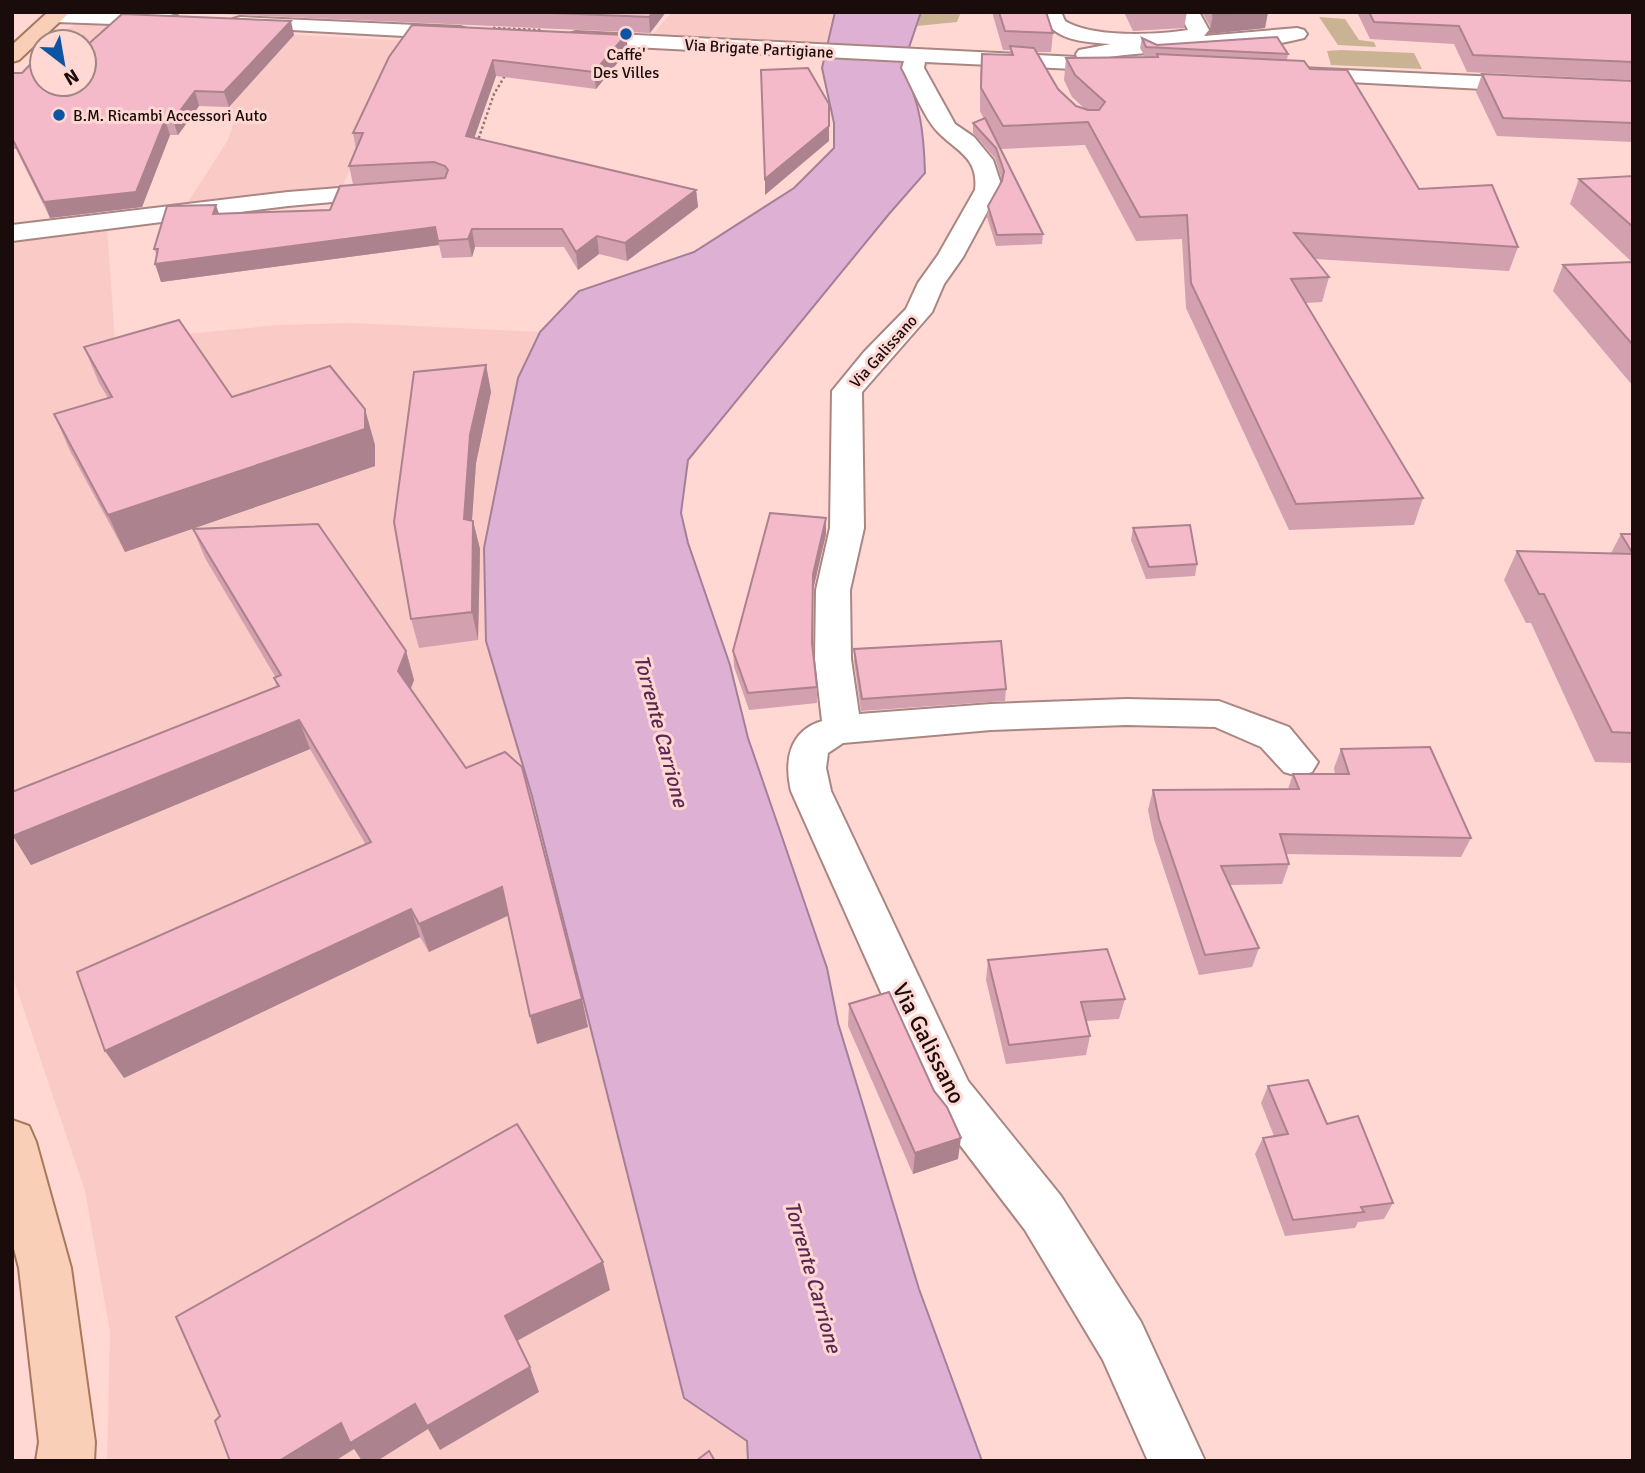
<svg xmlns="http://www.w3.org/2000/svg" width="1645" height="1473" viewBox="0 0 1645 1473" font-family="Signika,sans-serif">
<rect width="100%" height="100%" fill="#ffd8d3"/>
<g fill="#facbc6">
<path d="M672 12H835L836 18 828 43 652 35Z"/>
<path d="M98 24 410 41 341 189 184 208 228 140 236 114 228 107 199 106 147 86 12 83 42 50V84H84V42H49L56 34 74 25Z"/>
<path d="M107 226 115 341 278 325 352 323 540 332 518 378 486 641 532 796 684 1397 747 1441 748 1461H107L110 1332 85 1191 12 975V238Z"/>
</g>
<g fill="#c9b392">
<path d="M921 12H961L957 22 917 26Z"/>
<path d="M1319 17 1345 19 1359 40 1374 42 1376 47 1338 45Z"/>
<path d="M1341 50 1414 53 1422 69 1331 65 1327 51Z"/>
</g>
<path fill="#deb0d4" stroke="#a37f98" stroke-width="2" d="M835 12H921L902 68C921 101 924 137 925 173L889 214 688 460 681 513 688 543 730 665 748 738 827 968 838 1023 919 1289 982 1461H748L747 1441 684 1398 532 796 486 641 484 548 518 378 540 332 579 291 694 252 794 188 834 148V123L822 68Z"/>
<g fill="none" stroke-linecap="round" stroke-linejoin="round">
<g stroke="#a98682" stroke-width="4">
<g id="minor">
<path d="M49 12 170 14 177 16 180 20 177 24 170 26 56 22 49 20 46 16Z"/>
<path d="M1041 12H1061L1065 21C1092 38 1156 35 1188 30L1179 12H1199L1209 30 1204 36 1297 28 1304 30 1307 34 1304 38C1239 55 1168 47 1101 58L1125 60 1128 65 1125 70 1117 71 925 62 924 68 955 124 974 137 993 160 1000 181 999 190 963 257 944 284 932 312 862 392 864 528 850 590 851 659 859 714 991 704 1126 699 1219 701 1289 727 1318 762 1312 772 1298 776 1284 772 1261 747 1215 727 1126 725 991 730 843 743 828 753 826 768 831 791 968 1081 1061 1196 1141 1322 1205 1461H1148L1103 1360 1025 1230 934 1111 791 791C784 761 789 731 822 721L815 659 816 590 830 528 832 391 864 352 906 309 918 283 938 255 975 190C979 157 956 151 938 132 924 118 912 86 902 68L904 61 576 44 569 42 566 38 569 34 576 32 1077 57 1076 54 1079 50 1111 44C1084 42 1051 41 1041 12Z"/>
<path d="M240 17 460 27 467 29 470 33 467 37 460 39 233 27 230 23 233 19Z"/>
<path d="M1300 68 1633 83V97L1292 79 1289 74 1292 69Z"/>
<path d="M390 184 399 186 402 191 399 196 288 206 12 241V225L288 192Z"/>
</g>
</g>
<g stroke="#a8775c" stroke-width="4">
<g id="major">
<path d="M48 12H70L19 60 12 62V45Z"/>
<path d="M12 1120 29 1126 36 1142 71 1268 95 1442 94 1461H36L39 1442 19 1268 12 1241Z"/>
</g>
</g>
<g stroke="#927774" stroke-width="2.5" stroke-dasharray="2.5 2.5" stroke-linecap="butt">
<path d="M493 28 541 30"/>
<path d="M477 143 494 94 506 74"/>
</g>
<use href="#minor" fill="#fff" fill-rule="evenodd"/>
<use href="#major" fill="#f9d0b7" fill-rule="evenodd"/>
</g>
<g fill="#d2a0ae">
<path d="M177 12H666L650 33Z"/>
<path d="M992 12H1046L1053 33 1051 52H1037L1058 89 1076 106 1085 109 1072 97 1064 80 1066 58 1145 57 1140 48 1142 38 1157 45 1288 54 1287 60 1310 69 1419 189 1518 247 1509 271 1315 259 1329 277 1322 302 1306 303 1423 498 1414 525 1289 530 1186 308 1182 239 1136 241 1085 145 1001 149 1043 234 1042 244 996 246 987 217 988 206 1002 180 995 158 973 133V123L984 119 980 111V76L982 54 1010 55V50H1003Z"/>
<path d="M1124 12H1187L1184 28 1133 31Z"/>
<path d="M1202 12H1268L1265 28 1209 34 1211 28Z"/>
<path d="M1357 12H1633V80L1467 72 1454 44 1370 39Z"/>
<path d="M294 35 229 107 199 106 178 135H170L142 207 50 218 16 149H12V73H22Z"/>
<path d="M626 35 628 50 596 89 496 76 474 138 696 190 698 207 627 261 599 254 578 270 564 247H475L472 257 442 258 439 245 161 282 157 256 154 249 219 213 330 210 406 181 353 184 349 166 356 149 353 133 389 57Z"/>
<path d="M1482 74 1633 81V142L1497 136 1476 92Z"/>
<path d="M1633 176V386L1553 291 1563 265 1632 262 1570 204 1579 179Z"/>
<path d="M84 347 375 445V466L125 552 70 451 54 414 108 398 99 383Z"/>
<path d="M486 365 491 392 476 463 472 520 473 521 480 549 478 640 419 648 411 619Z"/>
<path d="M826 518V534L813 590V645L817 687V703L749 710 734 667 733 651Z"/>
<path d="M1133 528 1197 564 1195 576 1146 579 1131 540Z"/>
<path d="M193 529 406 651 414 680 411 689 582 999 588 1027 537 1044 530 1016 508 916 429 952 420 937 124 1078 366 845 310 749 31 865 13 836 277 687 274 678H276L205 558Z"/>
<path d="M1621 534H1633V763L1595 762 1531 623H1526L1504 580 1517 551 1611 553Z"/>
<path d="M854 649 1006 689 1005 701 861 711 854 661Z"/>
<path d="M1341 749 1471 838 1461 857 1286 854 1289 864 1282 884 1230 885 1259 948 1252 967 1199 975 1154 839 1148 810 1153 790 1288 789 1293 774H1335L1334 768Z"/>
<path d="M988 960 1125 999 1119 1019 1086 1021 1090 1036 1086 1055 1006 1064 986 980Z"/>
<path d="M849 1004 958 1159 913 1174 848 1026Z"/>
<path d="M1268 1086 1327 1124 1393 1203 1384 1219 1358 1222 1355 1228 1285 1236 1255 1154 1263 1138 1274 1136 1261 1103Z"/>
</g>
<g fill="#ab828d">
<path d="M653 12H666L650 33 649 17Z"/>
<path d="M1245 12H1268L1265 28 1209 34 1213 15Z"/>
<path d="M291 21 294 35 229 107 224 92Z"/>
<path d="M626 35 628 50 596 89 594 72Z"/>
<path d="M493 60 496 76 469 153 466 136Z"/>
<path d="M195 91 199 106 178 135 173 120Z"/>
<path d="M829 104V141L765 195V179Z"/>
<path d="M165 120 170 135 142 207 50 218 44 202Z"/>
<path d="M696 190 698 207 627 261 625 243Z"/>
<path d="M216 205 222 222 213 214Z"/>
<path d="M435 227 439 245 161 282 155 264Z"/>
<path d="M472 229 475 247 472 257 468 239Z"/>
<path d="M597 236 599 254 578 270 576 252Z"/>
<path d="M486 365 491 392 476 463 470 547 464 519 470 435Z"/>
<path d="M365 409 375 445V466L125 552 108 515Z"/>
<path d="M826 518V534L813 590V574Z"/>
<path d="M473 521 480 549 478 640 472 612Z"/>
<path d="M406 651 414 680 406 700 398 671Z"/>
<path d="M299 720 310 749 31 865 13 836Z"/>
<path d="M502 887 509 915 429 952 419 924Z"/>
<path d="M411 909 420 937 124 1078 105 1051Z"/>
<path d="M582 999 588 1027 537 1044 530 1016Z"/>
<path d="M961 1138 958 1159 913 1174 915 1153Z"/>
<path d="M603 1262 610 1290 515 1342 505 1316Z"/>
<path d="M530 1367 539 1392 440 1450 428 1429 377 1461H362L354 1449 335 1461H279L341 1423 415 1404Z"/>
</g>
<g fill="#f4baca" stroke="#ab828d" stroke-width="2">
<path d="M529 12H653L649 17Z"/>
<path d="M999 12H1046L1053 33 1005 31Z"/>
<path d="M1214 12H1245L1213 15Z"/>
<path d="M1369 12H1633V62L1473 55 1459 26 1374 22Z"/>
<path d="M122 14 291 21 224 92 195 91 173 120H165L136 192 44 202 12 138V73H22L42 52V84H84V48Z"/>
<path d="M412 25 626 35 594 72 493 60 466 136 696 190 625 243 597 236 576 252 562 229H472L468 239 438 241 435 227 155 264 158 249H154L167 206 216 205 213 214 330 210 340 186 445 178 448 170 445 166 434 162 349 166 363 133H353L389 57Z"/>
<path d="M1277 37 1288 54 1146 47 1142 38 1157 45Z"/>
<path d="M1010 46 1034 48 1058 89 1076 106 1088 110H1099L1105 102 1075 75 1066 58 1158 57 1157 54 1304 61 1310 69 1347 70 1419 189 1492 185 1518 247 1294 233 1329 277 1291 279 1423 498 1296 504 1191 283 1187 215 1140 217 1088 122 1003 126 981 88 982 54 1013 55Z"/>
<path d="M808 68 829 104V126L765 179 761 70Z"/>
<path d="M1482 74 1633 81V123L1503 118Z"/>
<path d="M985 118 1043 234 997 235 988 206 1002 181 1004 171 996 148 973 123Z"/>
<path d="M1633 176V227L1579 179Z"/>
<path d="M1633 262V345L1563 265Z"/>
<path d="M179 320 232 397 330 366 365 409V429L108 515 54 414 112 397 84 347Z"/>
<path d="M486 365 470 435 464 519 473 521 472 612 411 619 394 522 414 372Z"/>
<path d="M770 513 826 518 813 574 812 643 817 687 748 693 733 651Z"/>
<path d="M318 524 406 651 398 671 466 768 505 752 522 767 582 999 530 1016 502 887 419 924 411 909 105 1051 77 972 371 842 299 720 13 836 12 834V792L279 686 274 678 281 675 193 529Z"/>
<path d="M1190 525 1197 564 1149 567 1133 528Z"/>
<path d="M1621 534H1633V733L1612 732 1544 594H1539L1517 551 1633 554Z"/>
<path d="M1001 641 1006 689 862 699 854 649Z"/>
<path d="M1430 747 1471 838 1280 834 1289 864 1221 866 1259 948 1205 955 1159 819 1153 790 1299 789 1293 774H1349L1341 749Z"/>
<path d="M1107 949 1125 999 1081 1002 1090 1036 1009 1045 988 960Z"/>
<path d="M889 992 934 1091 947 1107 961 1138 915 1153 849 1004Z"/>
<path d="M1308 1080 1327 1124 1358 1116 1393 1203 1361 1207 1364 1212 1293 1220 1263 1138 1288 1134 1268 1086Z"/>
<path d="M517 1124 603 1262 505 1316 530 1367 427 1426 415 1404 350 1443 341 1423 279 1461H230L215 1421 220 1416 176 1317Z"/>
<path d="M709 1451 715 1461H696Z"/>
</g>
<g fill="#0d54a3" stroke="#ffd8d3" stroke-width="2.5">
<circle cx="626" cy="34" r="7"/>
<circle cx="59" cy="115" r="7"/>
</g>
<g text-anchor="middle" stroke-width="6" stroke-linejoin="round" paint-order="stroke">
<g font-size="16" fill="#190c0b" stroke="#ffd8d3">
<text transform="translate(759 48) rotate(3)" y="6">Via Brigate Partigiane</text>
<text transform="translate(883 351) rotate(-48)" y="6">Via Galissano</text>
</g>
<g font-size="16" fill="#190c0b" stroke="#ffd8d3">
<text x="626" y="60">Caffe'<tspan x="626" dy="18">Des Villes</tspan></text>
<text x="73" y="121" text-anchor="start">B.M. Ricambi Accessori Auto</text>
</g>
<g font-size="21" font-style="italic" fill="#5c2653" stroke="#ffd8d3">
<text transform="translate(661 731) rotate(75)" y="7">Torrente Carrione</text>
<text transform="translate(813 1277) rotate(74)" y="7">Torrente Carrione</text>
</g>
<g font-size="23" fill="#190c0b" stroke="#ffd8d3">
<text transform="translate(929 1043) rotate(63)" y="8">Via Galissano</text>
</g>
</g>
<rect width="1645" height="1473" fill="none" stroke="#190c0b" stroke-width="28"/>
<g transform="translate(63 63) rotate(149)"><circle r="33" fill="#ffd8d3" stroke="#a38683" stroke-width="2"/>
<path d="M0-5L12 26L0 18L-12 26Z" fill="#0d54a3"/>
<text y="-10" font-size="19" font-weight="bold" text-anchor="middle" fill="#190c0b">N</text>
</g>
</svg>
